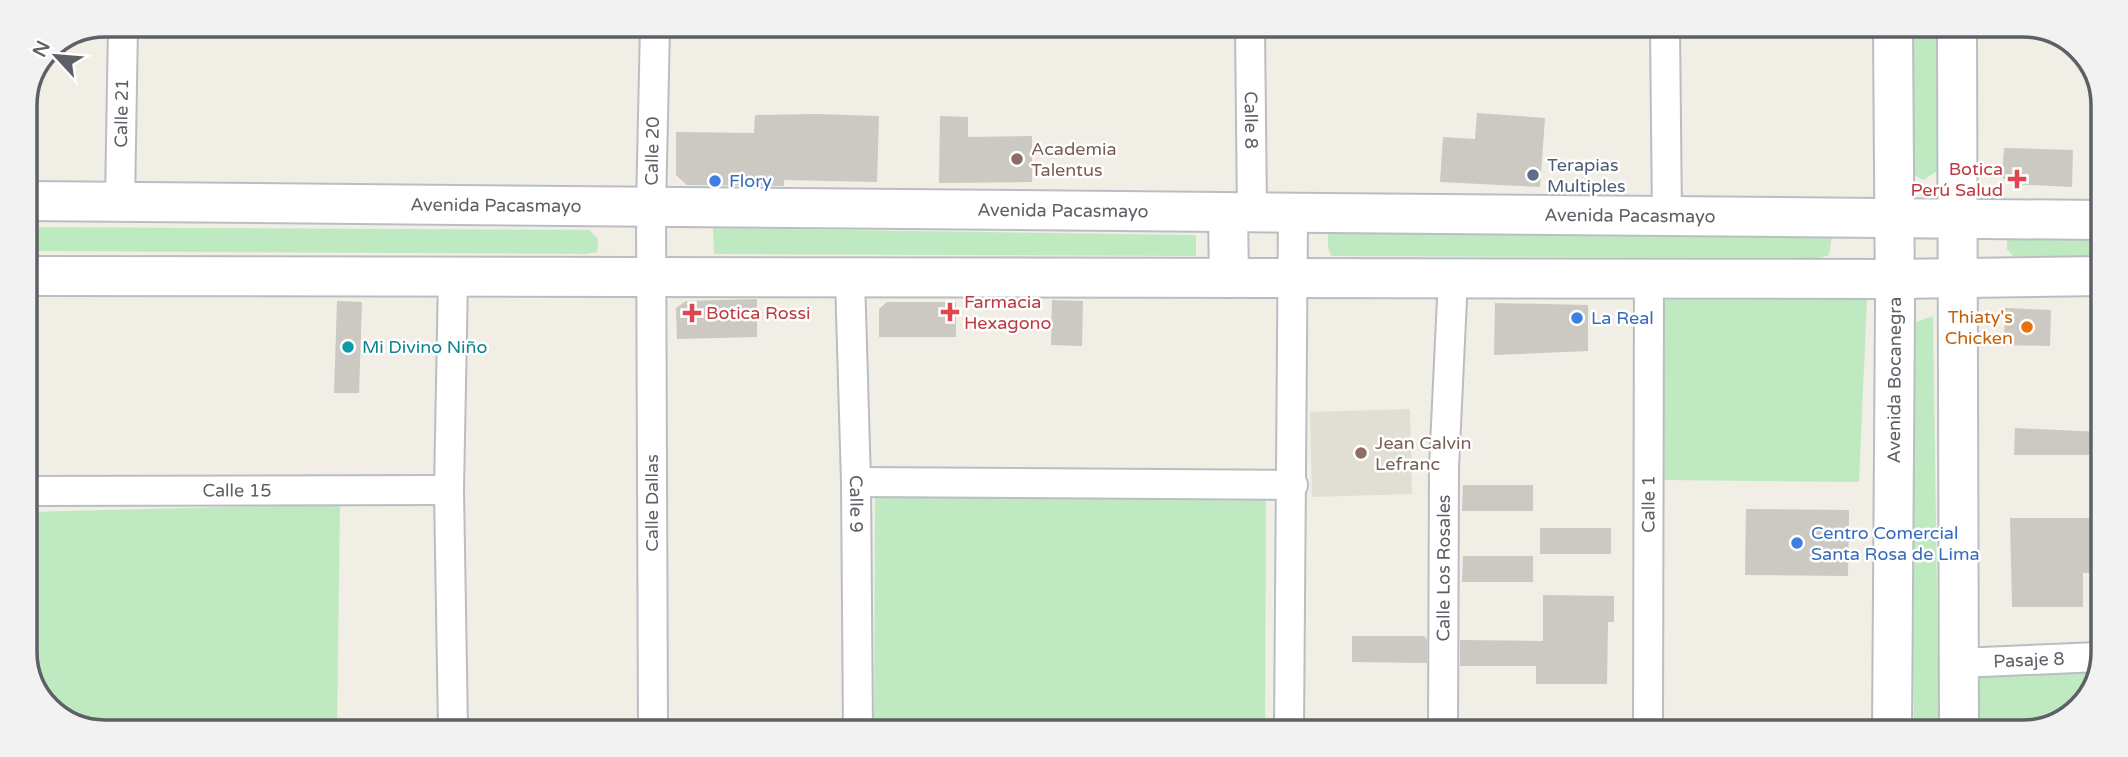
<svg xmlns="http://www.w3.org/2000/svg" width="2128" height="757" viewBox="0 0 2128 757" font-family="'Varela Round',sans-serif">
<rect width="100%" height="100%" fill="#f1eee5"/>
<path fill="#e1ded4" d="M1410 409 1412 494 1312 497 1310 412Z"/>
<g fill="#bfeac1">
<path d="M1911 28H1940L1939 170 1923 180 1910 173Z"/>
<path d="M1342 226 1832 236 1829 255 1820 258 1331 256 1328 247V233Z"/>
<path d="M25 227 589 230 598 239 597 252 586 254 25 251Z"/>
<path d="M713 228 1196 235V256L714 254Z"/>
<path d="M2102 228V256H2013L2007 249V236Z"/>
<path d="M1867 299 1859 482 1663 480 1664 300Z"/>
<path d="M1933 316 1939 732H1914L1908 325Z"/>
<path d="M1266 497 1265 731 874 730 875 498Z"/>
<path d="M340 504 337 729 80 728 41 701 33 678 27 512Z"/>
<path d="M1976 669H2099V677L2072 716 2023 732H1976Z"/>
</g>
<g fill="#ccc8c2">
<path d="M1477 113 1545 118 1540 187 1440 182 1443 137 1475 139Z"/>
<path d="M816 114 879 116 877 182 784 180V186L687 185 676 175V132L754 133 755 115Z"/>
<path d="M940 116 968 117V137L1032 136V182L939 183Z"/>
<path d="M2004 148 2073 150 2072 187 2010 184 2002 177Z"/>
<path d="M757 299V337L677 339 676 308 686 301Z"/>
<path d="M1052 300 1083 301 1082 346 1051 345Z"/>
<path d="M337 301 362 302 359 393H334Z"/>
<path d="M887 302H956V337H879V309Z"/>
<path d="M1495 303 1588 305V351L1494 355Z"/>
<path d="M2005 308 2051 310 2050 346 2004 345Z"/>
<path d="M2015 428 2101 432V455H2014Z"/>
<path d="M1463 485H1533V511H1462Z"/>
<path d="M1746 509 1849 510 1848 576 1745 575Z"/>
<path d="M2010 518H2100V573H2083V607H2012Z"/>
<rect x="1540" y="528" width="71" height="26"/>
<path d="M1463 556H1533V582H1462Z"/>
<path d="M1543 595 1614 596V622H1608L1607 684H1536V666H1460V640L1543 641Z"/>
<path d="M1352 636H1424L1427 640V663L1352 662Z"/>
</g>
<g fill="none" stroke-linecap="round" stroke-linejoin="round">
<g stroke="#babdc2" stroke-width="32">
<g id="minor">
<path id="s1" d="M1250 27 1252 214"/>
<path d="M1665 28 1667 218"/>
<path id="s2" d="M120 202 123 25"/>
<path d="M453 277 449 490 453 729"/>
<path id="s3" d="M850 278 856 482 858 730"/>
<path d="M856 482 1293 485"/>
<path id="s4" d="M25 491 449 490"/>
<path id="s5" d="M1959 663 2099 657"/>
<path id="s6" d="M653 730 651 208 655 26"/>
<path d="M1289 731 1293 214"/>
<path id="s7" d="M1443 731 1444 467 1453 278"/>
<path id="s8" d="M1648 732 1649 279"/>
</g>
</g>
<g stroke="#babec4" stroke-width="42">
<g id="secondary">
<path d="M1957 28 1959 732"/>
<path id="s9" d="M25 201 2102 220"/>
<path d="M1228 214 1229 278"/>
<path d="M25 276 1895 279 2102 276"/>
<path id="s10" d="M1892 732 1895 307 1893 28"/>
</g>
</g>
<use href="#minor" stroke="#fff" stroke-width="28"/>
<use href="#secondary" stroke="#fff" stroke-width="38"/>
</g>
<g fill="#8d6e63" stroke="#fff" stroke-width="2.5">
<circle cx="1017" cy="159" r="7"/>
<circle cx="1361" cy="453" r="7"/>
</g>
<circle fill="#5c6f8a" stroke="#fff" stroke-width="2.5" cx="1533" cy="175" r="7"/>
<g fill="#e0444e" stroke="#fff" stroke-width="2.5">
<path d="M2013.5 168.5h7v7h7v7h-7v7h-7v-7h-7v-7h7z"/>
<path d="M946.5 301.5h7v7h7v7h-7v7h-7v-7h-7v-7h7z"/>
<path d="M688.5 302.5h7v7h7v7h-7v7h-7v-7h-7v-7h7z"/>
</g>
<g fill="#3f7fe0" stroke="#fff" stroke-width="2.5">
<circle cx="715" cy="181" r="7"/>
<circle cx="1577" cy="318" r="7"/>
<circle cx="1797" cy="543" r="7"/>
</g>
<circle fill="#e8710a" stroke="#fff" stroke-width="2.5" cx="2027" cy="327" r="7"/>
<circle fill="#0f9aa8" stroke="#fff" stroke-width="2.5" cx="348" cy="347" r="7"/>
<g text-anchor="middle" stroke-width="5" stroke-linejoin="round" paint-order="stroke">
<g font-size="18" fill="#5d6167" stroke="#fff">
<text dy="6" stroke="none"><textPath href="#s2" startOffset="89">Calle 21</textPath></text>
<text dy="6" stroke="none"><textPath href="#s1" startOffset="93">Calle 8</textPath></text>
<text dy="6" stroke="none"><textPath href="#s6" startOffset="579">Calle 20</textPath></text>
<text dy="6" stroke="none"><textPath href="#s9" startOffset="471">Avenida Pacasmayo</textPath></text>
<text dy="6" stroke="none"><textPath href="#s9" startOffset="1038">Avenida Pacasmayo</textPath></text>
<text dy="6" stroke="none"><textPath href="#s9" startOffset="1605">Avenida Pacasmayo</textPath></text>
<text dy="6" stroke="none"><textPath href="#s10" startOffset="352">Avenida Bocanegra</textPath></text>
<text dy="6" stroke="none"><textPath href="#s4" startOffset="212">Calle 15</textPath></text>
<text transform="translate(652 503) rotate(-90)" y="6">Calle Dallas</text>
<text dy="6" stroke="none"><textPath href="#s3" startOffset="226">Calle 9</textPath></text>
<text dy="6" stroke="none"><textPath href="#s8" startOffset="228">Calle 1</textPath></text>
<text dy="6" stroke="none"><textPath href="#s7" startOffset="163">Calle Los Rosales</textPath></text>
<text dy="6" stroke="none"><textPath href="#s5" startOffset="70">Pasaje 8</textPath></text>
</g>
<g font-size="18" fill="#785e54" stroke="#fff" text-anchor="start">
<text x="1031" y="155">Academia<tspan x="1031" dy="21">Talentus</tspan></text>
<text x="1375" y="449">Jean Calvin<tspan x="1375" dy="21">Lefranc</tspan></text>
</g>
<g font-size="18" fill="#4e5e75" stroke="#fff" text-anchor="start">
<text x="1547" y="171">Terapias<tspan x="1547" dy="21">Multiples</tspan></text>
</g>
<g font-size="18" fill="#be3a42" stroke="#fff" text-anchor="start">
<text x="2003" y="175" text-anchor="end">Botica<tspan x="2003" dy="21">Perú Salud</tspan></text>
<text x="964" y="308">Farmacia<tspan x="964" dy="21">Hexagono</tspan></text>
<text x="706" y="319">Botica Rossi</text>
</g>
<g font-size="18" fill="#366cbe" stroke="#fff" text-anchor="start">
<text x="729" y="187">Flory</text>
<text x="1591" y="324">La Real</text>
<text x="1811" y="539">Centro Comercial<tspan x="1811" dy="21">Santa Rosa de Lima</tspan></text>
</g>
<g font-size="18" fill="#c56008" stroke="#fff" text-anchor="end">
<text x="2013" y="323">Thiaty's<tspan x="2013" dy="21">Chicken</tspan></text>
</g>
<g font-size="18" fill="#0d838f" stroke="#fff" text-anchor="start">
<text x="362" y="353">Mi Divino Niño</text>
</g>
</g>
<path d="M0 0H2128V757H0ZM105 37H2023A68 68 0 0 1 2091 105V652A68 68 0 0 1 2023 720H105A68 68 0 0 1 37 652V105A68 68 0 0 1 105 37Z" fill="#f2f2f3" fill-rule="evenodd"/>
<path fill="none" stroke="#5d6167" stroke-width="3.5" d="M105 37H2023A68 68 0 0 1 2091 105V652A68 68 0 0 1 2023 720H105A68 68 0 0 1 37 652V105A68 68 0 0 1 105 37Z"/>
<g transform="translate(56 56) rotate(296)" stroke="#ffffff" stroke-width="5" paint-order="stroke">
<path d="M0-5L12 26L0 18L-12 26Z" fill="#5d6167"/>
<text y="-10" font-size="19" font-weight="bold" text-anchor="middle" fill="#5d6167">N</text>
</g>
</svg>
